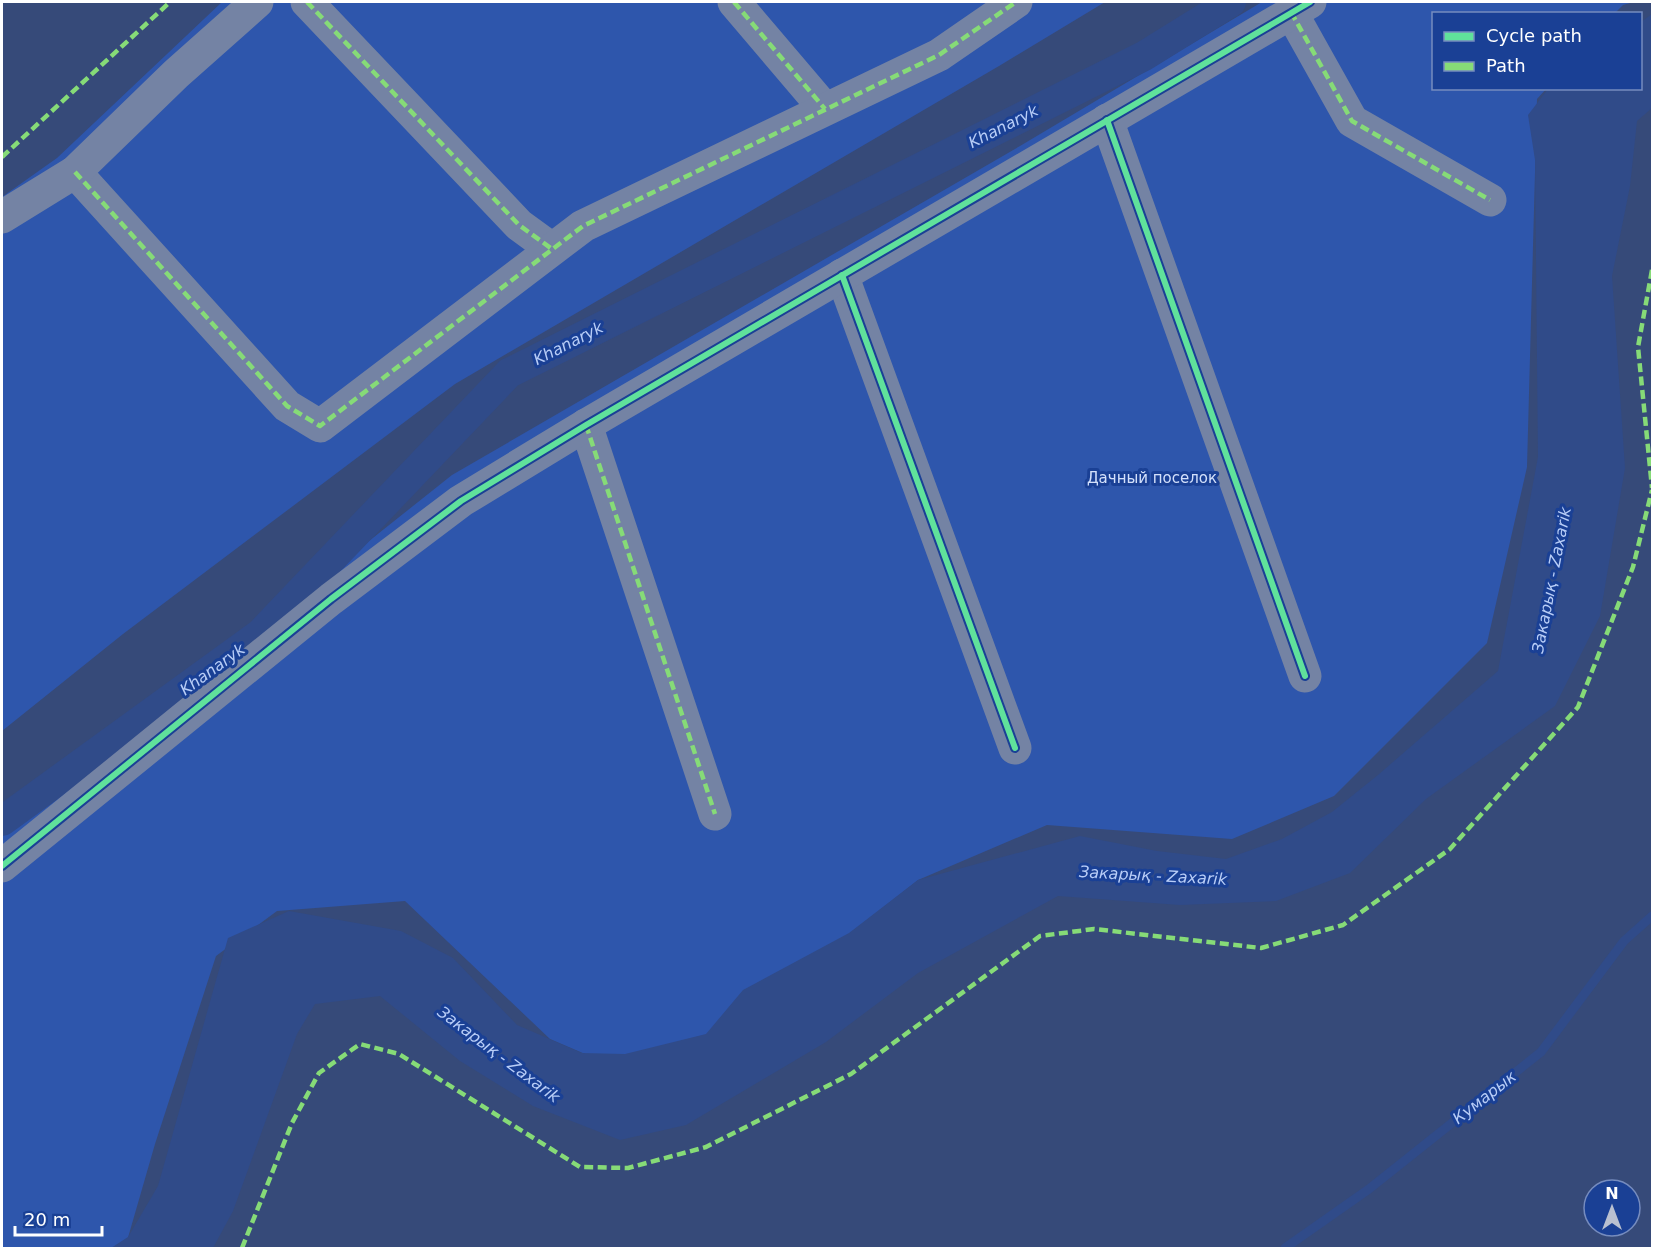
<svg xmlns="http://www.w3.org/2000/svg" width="1654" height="1250" viewBox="0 0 1654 1250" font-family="'DejaVu Sans',sans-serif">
<rect width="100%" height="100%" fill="#364a79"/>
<g fill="#2e56ac">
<path d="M222 2H1105L999 66 455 384 123 634 2 731V197L57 158Z"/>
<path d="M1262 2H1634L1623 5 1615 13 1434 14V88L1546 89 1537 99 1527 467 1487 643 1334 796 1232 839 1047 825 918 880 715 1039 613 1066 550 1039 405 901 277 911 216 956 155 1144 125 1248H2V833L452 475 1020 146Z"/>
</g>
<path fill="#304b89" d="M1652 14V108L1637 121 1630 186 1612 276 1625 468 1600 616 1555 706 1426 799 1350 873 1276 901 1180 905 1058 896 918 973 826 1042 686 1125 620 1140 533 1106 460 1061 380 996 315 1004 297 1034 233 1211 213 1248H111L128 1237 158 1186 228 938 289 911 401 931 453 958 517 1025 582 1053 625 1054 706 1034 743 990 849 933 918 880 1080 836 1157 851 1226 859 1282 839 1332 812 1378 775 1498 671 1538 457 1535 160 1528 115 1548 89 1640 88 1641 22Z"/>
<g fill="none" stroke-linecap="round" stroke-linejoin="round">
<path stroke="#304b89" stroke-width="9" d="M1285 1248 1369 1189 1541 1052 1624 941 1652 916"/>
<path stroke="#304b89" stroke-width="30" d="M2 821 260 634 509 373 1144 56 1231 2"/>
<g stroke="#7483a4" stroke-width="33">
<path d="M307 2 519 225 552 249"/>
<path d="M734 2 825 109"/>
<path d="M1291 12 1352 121 1490 200"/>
<path d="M1107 120 1305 676"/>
<path d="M75 172 287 406 320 426 583 226 939 55 1016 2"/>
<path d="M2 217 75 172 176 74 257 2"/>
<path d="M842 275 1015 748"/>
<path d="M586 425 715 814"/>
<path d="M2 866 331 599 461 501 586 425 1310 2"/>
</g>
<g stroke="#86db77" stroke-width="4.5" stroke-dasharray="9 4.5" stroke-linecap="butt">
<path d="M307 2 519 225 552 249"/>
<path d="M734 2 825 109"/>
<path d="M1291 12 1352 121 1490 200"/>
<path d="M2 157 170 2"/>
<path d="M75 172 287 406 320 426 583 226 939 55 1016 2"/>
<path d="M1652 270 1638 347 1652 488"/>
<path d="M586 425 715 814"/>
<path d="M242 1248 292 1123 319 1073 360 1044 399 1054 580 1167 628 1168 706 1147 851 1074 1040 936 1094 929 1261 948 1343 925 1450 849 1578 707 1633 567 1652 490"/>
</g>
<g stroke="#1a4095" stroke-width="10">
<g id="cycleway">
<path d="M1107 120 1305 676"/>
<path d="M842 275 1015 748"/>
<path d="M2 866 331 599 461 501 586 425 1310 2"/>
</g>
</g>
<use href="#cycleway" stroke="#60e19b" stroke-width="6"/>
</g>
<g text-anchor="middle" stroke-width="6" stroke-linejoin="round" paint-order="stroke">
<g font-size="15" fill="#d3e0fb" stroke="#1a4095">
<text x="1152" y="483">Дачный поселок</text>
</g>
<g font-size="16" font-style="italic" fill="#b8cdf7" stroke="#1a4095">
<text transform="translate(1003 126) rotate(-27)" y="6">Khanaryk</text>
<text transform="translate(568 343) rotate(-27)" y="6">Khanaryk</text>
<text transform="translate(1551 580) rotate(-79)" y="6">Закарық - Zaxarik</text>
<text transform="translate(212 669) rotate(-36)" y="6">Khanaryk</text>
<text transform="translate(1153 875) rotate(3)" y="6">Закарық - Zaxarik</text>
<text transform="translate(499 1054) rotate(37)" y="6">Закарық - Zaxarik</text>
<text transform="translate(1484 1097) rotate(-38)" y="6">Кумарык</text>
</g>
</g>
<rect width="1654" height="1250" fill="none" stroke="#ffffff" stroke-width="6"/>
<rect x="1432" y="12" width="210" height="78" fill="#1a4095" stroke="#768cbf" stroke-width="1.5"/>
<rect x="1444" y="32" width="30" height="9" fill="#60e19b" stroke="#768cbf" stroke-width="1.5"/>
<text x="1486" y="42" font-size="18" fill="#ffffff">Cycle path</text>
<rect x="1444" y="62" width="30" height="9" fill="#86db77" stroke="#768cbf" stroke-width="1.5"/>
<text x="1486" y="72" font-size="18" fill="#ffffff">Path</text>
<g transform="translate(1612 1208)"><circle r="28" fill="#1a4095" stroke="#768cbf" stroke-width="1.5"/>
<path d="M0-4.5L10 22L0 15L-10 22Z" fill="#b9c0d0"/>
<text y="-9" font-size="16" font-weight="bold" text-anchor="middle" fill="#ffffff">N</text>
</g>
<path d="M15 1226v9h87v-9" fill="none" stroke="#ffffff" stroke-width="3"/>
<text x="24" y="1226" font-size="18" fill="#ffffff" stroke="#1a4095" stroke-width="4.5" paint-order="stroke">20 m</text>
</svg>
